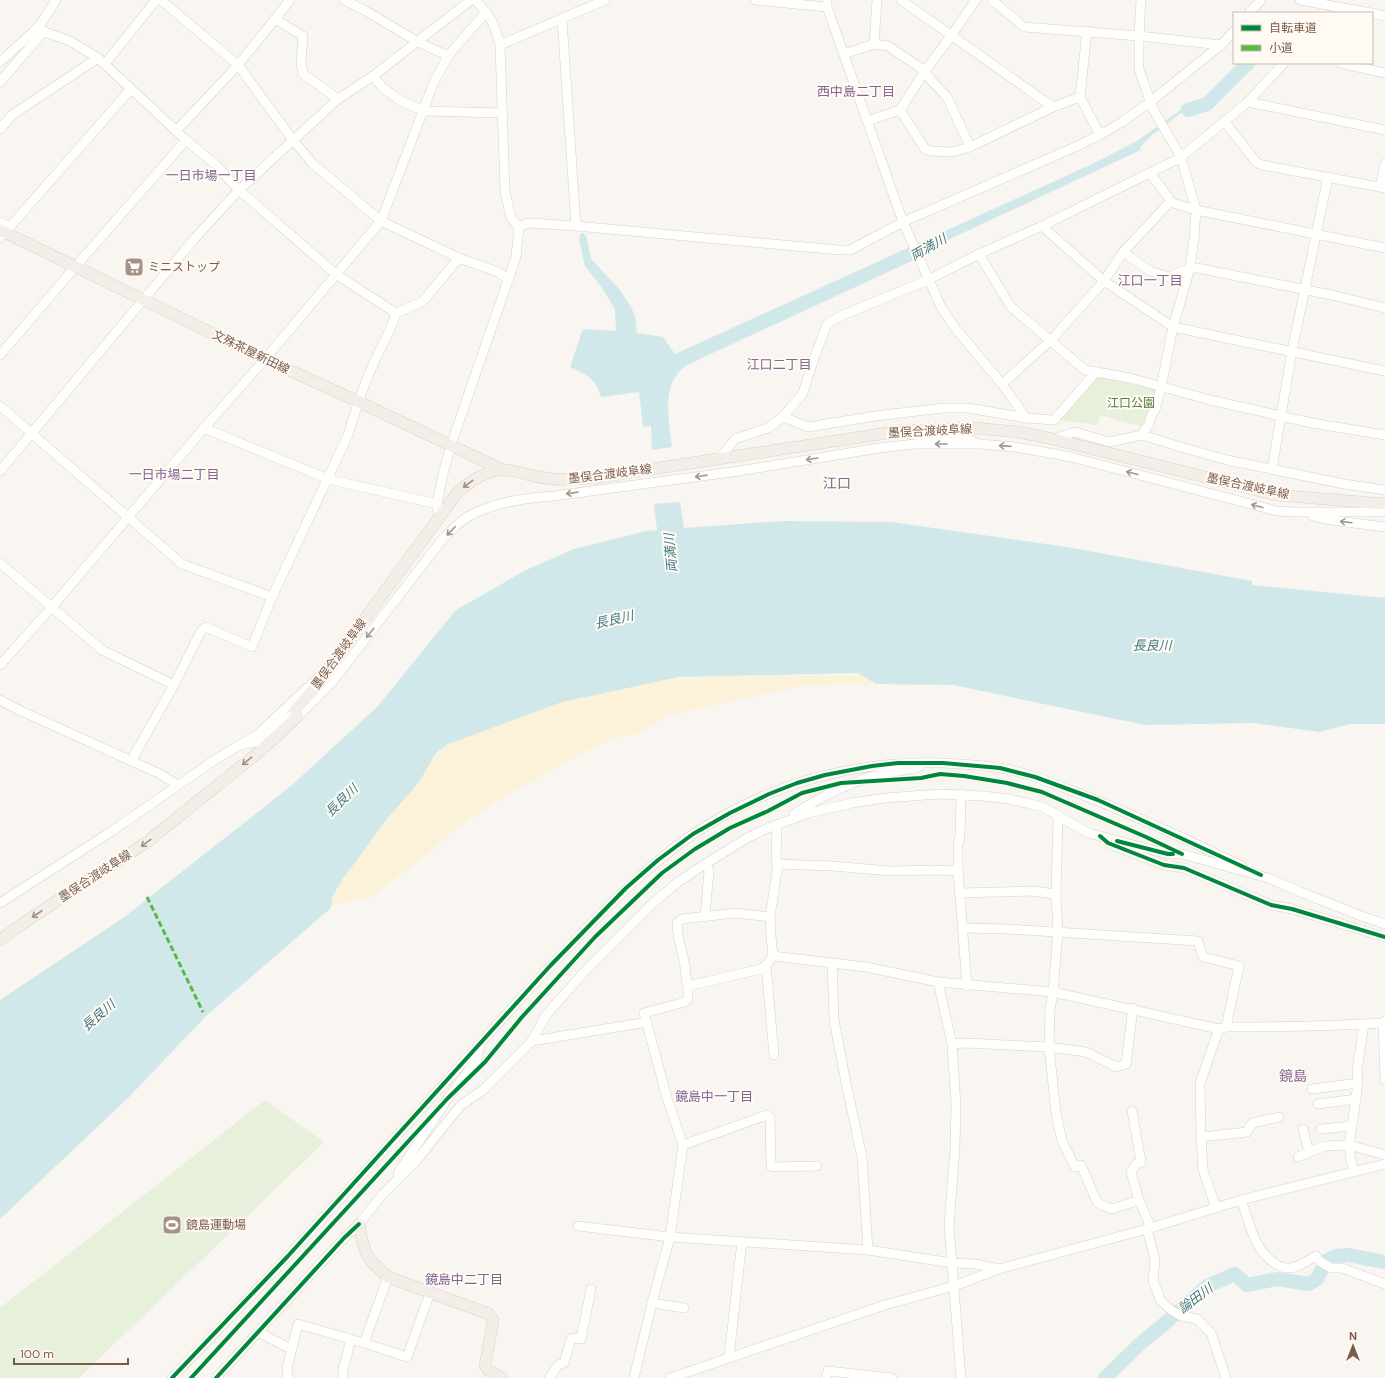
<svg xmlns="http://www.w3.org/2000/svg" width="1385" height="1378" viewBox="0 0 1385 1378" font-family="'DM Sans','Noto Sans JP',sans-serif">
<rect width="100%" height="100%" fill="#f9f5f0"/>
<g fill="#e7f0db">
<path d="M1097 377 1157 389 1144 427 1100 415 1097 425 1059 420Z"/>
<path d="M265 1100 324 1142 79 1378H0V1308Z"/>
</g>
<path fill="#fbf2d9" d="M777 674 800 676 873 675 871 685 845 684 803 686 666 716 637 734 615 738 584 752 494 803 456 828 428 854 370 897 330 906 331 892 432 759 449 742 533 707 622 685 726 675Z"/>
<g fill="#d0e8ea">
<path d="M1245 63H1251L1236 78 1221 88 1204 106 1181 113 1152 135 1140 147 1141 150 952 238 929 253 687 365C660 383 669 420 672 447L652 450 651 426 643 427 639 392 601 397C596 378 586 374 570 367L583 329 616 331 615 309 602 288 585 266 579 239 581 233H584L587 239 591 259 620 290 631 307 635 316 637 333 663 337 675 354 1090 165 1137 141 1182 109 1200 103 1219 85 1234 74Z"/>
<path d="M680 502 684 528 782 521 891 522 1067 547 1252 581V585L1385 598V724H1350L1320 732 1254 723 1145 725 953 685 876 684 858 673 679 677 562 702 448 744 436 753 419 782 387 819 342 880 332 897 331 908 206 1016 130 1096 0 1219V1000L123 918 291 786 377 707 456 610 526 570 574 549 646 531 657 530 654 504Z"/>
</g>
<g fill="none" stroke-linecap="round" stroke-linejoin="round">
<g stroke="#d0e8ea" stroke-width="14">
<path d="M1188 110 1207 104 1248 63"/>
<path d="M1105 1378 1142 1342 1163 1325 1207 1286 1235 1274 1247 1285 1277 1279 1309 1284 1317 1279 1326 1261 1336 1256 1348 1255 1385 1262"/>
</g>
<g stroke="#d7d1cb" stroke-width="10">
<g id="minor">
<path d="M161 0 238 65 293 140 312 163 381 221 459 258 498 272 509 280"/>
<path d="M290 0 275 19 303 36 301 62 303 74 338 99"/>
<path d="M344 0 366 11 418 42 448 56 486 12"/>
<path d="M475 0C491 17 494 22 500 45"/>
<path d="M755 0 827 7"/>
<path d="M827 0V7L903 222 941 307 955 328 1002 384 1026 418 1054 420 1096 372"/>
<path d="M901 0 1053 107"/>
<path d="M992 0 1024 27 1139 36 1221 45"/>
<path d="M1141 0 1139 36V69L1153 109 1178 152 1183 164 1196 210 1194 239 1190 268 1173 327 1161 387 1155 410 1151 416 1149 424 1142 435"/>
<path d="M1300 0 1371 13"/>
<path d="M1249 13 1261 0"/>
<path d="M1372 13 1385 16"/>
<path d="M562 19 576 226"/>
<path d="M36 29 70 41 98 58 186 140 216 165 239 190 337 275 396 313"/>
<path d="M1087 31 1080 97 1100 135"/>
<path d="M874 44 877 0"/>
<path d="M844 54 874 44 888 46 925 71 930 79 947 97 970 147"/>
<path d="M0 62 32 33 40 25 56 0"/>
<path d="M1340 63 1385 73"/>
<path d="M105 64 156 0"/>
<path d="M373 76 383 88 401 101 424 111 502 113"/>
<path d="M0 82 44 31"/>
<path d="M1248 102 1385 130"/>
<path d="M900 110 925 149 930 151 952 152 970 147 1053 107 1080 97"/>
<path d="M867 121 900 110 925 71 951 36 976 0"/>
<path d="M1224 121 1257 163 1262 165 1385 188"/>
<path d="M0 129 12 115 98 58"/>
<path d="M176 131 238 65 275 19"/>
<path d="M1150 173 1168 197 1170 202"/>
<path d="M1380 187 1385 164"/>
<path d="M0 222 9 227"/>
<path d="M1042 226 1104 281 1173 327 1385 371"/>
<path d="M519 227 529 223 576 226 839 250H850L903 222 1075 147 1100 135 1122 122 1150 102 1221 45 1234 31"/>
<path d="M0 238 131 89"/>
<path d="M1123 252 1150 271 1169 277 1190 268H1197L1336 296 1385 308"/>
<path d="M979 254 1011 307 1085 370 1130 378 1210 400 1312 423 1385 435"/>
<path d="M396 313 422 302 459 258"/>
<path d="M0 355 76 266 186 140"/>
<path d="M1002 384 1051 340 1104 281 1123 252 1170 202 1196 210 1385 248"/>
<path d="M0 406 182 564 272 597"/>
<path d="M1026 418 968 408H943L875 416 808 427 783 417 803 393 812 364 827 324 843 315 928 280 979 254 1042 226 1180 158 1248 102 1284 63"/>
<path d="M204 428 328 479 437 504V509"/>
<path d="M907 434 926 436 962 437 975 442"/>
<path d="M1053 439 1075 432 1109 442 1142 435 1184 448 1227 460 1344 484 1385 490"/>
<path d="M720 458 735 439 768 428 783 417"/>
<path d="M1272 469 1292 351 1328 177"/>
<path d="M0 471 195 238 239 190 338 99 373 76 471 0"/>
<path d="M437 504 443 474 451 445 516 257 519 227 511 218 505 192 500 45 605 0"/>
<path d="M1313 516 1331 520 1385 527"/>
<path d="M0 563 102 650 174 685"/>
<path d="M0 665 51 608 204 428 265 359 381 221 434 82 448 56"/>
<path d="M0 700 19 710 158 773 178 785"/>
<path d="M240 745 257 742 292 715 297 717 333 681 441 541C450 532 458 522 469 516 495 502 525 498 554 496L739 471 879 448 915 444H980L1015 447 1071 457 1277 511 1296 512H1381L1385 509"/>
<path d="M131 761 174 685 201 631 206 627 252 647 272 597 348 435C355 412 362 389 372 367 379 349 391 332 396 313"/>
<path d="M961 794 960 837 958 845V871L967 986"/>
<path d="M794 814C819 798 848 783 877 775 891 772 905 770 919 767"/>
<path d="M1058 817 1056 894 1058 932 1053 992 1050 1010 1049 1047 1056 1113 1062 1141 1075 1167 1081 1165 1097 1202 1104 1206 1112 1209 1139 1200 1151 1228"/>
<path d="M1110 844 1164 865 1184 868 1271 905 1292 909 1385 937"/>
<path d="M778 864 832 866 890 871 935 870 958 871"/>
<path d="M960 893 1032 891 1056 894"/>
<path d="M0 903 112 831 216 759 257 735 321 675"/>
<path d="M705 916 709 871 706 864"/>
<path d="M962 928 1008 929 1198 941 1203 957 1239 966 1226 1027"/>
<path d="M773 956 866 967 938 982 1053 992 1219 1029 1226 1027C1278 1027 1331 1026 1383 1023L1385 1021"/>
<path d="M832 963 834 1020 846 1083 862 1157 868 1250"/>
<path d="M766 965 774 1055"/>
<path d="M938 982 952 1044 956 1105 955 1149 949 1225 961 1378"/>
<path d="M688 986C685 977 686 969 684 961 681 947 677 937 677 923L682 919 735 913 770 917"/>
<path d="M1383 1023 1385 1080"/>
<path d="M532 1041 647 1022"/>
<path d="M952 1044 965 1043 1049 1047 1086 1052 1116 1067 1126 1064 1133 1008"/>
<path d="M1312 1089 1358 1083"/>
<path d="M1318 1104 1356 1099"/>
<path d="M1132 1111 1141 1162 1136 1164 1131 1172 1139 1200"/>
<path d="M1303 1129 1309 1153"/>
<path d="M1321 1129 1352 1126"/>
<path d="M1201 1137 1247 1132 1252 1123 1279 1117"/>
<path d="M683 1145 767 1115 770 1118 771 1165 772 1167 817 1166"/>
<path d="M1298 1157 1324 1146 1349 1145 1385 1155"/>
<path d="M1353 1171 1349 1147 1358 1083 1357 1070 1364 1024"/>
<path d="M398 1173 448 1098 476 1061 480 1045"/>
<path d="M1241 1200C1246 1213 1251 1232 1257 1243 1262 1253 1276 1268 1287 1268 1297 1269 1308 1260 1316 1256L1319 1261 1331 1268H1342L1385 1284"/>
<path d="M1216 1208 1203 1170 1201 1137 1200 1083 1219 1029"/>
<path d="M578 1226 670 1237 868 1250 952 1263 976 1264 999 1269"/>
<path d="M1147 1229 1155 1260 1153 1281 1161 1301 1171 1310 1181 1316 1197 1319 1211 1333 1226 1378"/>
<path d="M652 1303 684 1308"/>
<path d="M258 1332 291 1349"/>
<path d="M364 1343 388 1277"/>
<path d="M729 1357 742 1241"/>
<path d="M172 1378C210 1337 250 1298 288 1256 336 1204 384 1150 432 1097 482 1042 530 986 582 933 616 898 651 863 692 835 772 781 864 757 960 764 973 765 987 765 1000 768 1024 772 1047 781 1070 790 1129 812 1186 839 1242 866"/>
<path d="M216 1378 344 1238 359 1224 382 1195 416 1161 461 1105 483 1090 532 1041 546 1015 587 969 651 905 678 882 702 866 747 838 768 828 809 813 852 803 885 798 939 794 983 796 1009 799 1043 807 1088 833 1168 854H1182L1268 878 1303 893 1364 917 1385 924"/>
<path d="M288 1378 287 1368 298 1324 364 1343 407 1357 430 1293"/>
<path d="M343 1378V1370L351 1339"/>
<path d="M549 1378 558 1365 564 1363 571 1339 573 1338 581 1339 591 1289"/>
<path d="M634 1378 653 1299 670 1237 683 1145 667 1098 644 1013 685 1002 688 999V986L761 969 766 965 773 956 771 936 770 917 778 864 776 859 777 825"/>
<path d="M670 1378 885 1305 954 1286 999 1269 1147 1229 1241 1200 1385 1164"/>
<path d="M826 1378 828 1371 892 1378"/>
</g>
</g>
<g stroke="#dad1cc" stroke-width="12">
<g id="major">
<path d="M0 230 265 359 359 402 503 470"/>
<path d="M0 940 19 926 147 842 259 752 297 717 296 709 324 678 330 666 458 492C471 481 487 469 505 470 518 471 531 476 545 478 561 481 577 479 594 478L900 431 974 428 1018 432 1053 439 1277 495 1385 504"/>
<path d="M359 1224 362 1240 366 1253 372 1262 388 1277 489 1314 492 1318 493 1321 485 1366 488 1370 502 1378"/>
</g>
</g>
<use href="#minor" stroke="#fefefd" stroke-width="9"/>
<use href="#major" stroke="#f3eee8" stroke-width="11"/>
<path stroke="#58b947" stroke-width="3" stroke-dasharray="6 3" stroke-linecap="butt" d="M147 897 203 1012"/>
<g stroke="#fffaf3" stroke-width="6">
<g id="cycleway">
<path d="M1100 836 1108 843 1164 865 1184 868 1271 905 1292 909 1385 937"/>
<path d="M1117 841 1168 854H1173"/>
<path d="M172 1378 288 1256 550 966 626 888 658 860 693 834 730 813 769 794 797 783 825 775 872 766 898 763H943L1000 768 1035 777 1098 800 1261 875"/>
<path d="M191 1378 448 1098 485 1062 522 1017 595 937 662 873 695 849 730 828 768 811 802 793 841 783 921 778 940 774 964 776 1007 783 1042 792 1146 837 1182 854"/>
<path d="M216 1378 344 1238 359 1224"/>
</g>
</g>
<use href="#cycleway" stroke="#00873e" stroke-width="4"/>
</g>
<defs><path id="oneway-shaft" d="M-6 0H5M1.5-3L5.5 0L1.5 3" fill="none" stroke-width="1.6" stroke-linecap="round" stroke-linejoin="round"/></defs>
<g stroke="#a8958b">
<use href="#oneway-shaft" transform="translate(941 444) rotate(180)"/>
<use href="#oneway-shaft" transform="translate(1005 446) rotate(-176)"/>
<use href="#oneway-shaft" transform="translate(812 459) rotate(171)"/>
<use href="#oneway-shaft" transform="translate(1132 473) rotate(-166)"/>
<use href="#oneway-shaft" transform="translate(701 476) rotate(172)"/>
<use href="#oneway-shaft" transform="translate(572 493) rotate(172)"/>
<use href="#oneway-shaft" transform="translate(1257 506) rotate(-165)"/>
<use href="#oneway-shaft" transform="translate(1346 522) rotate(-173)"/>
<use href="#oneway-shaft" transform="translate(451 531) rotate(134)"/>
<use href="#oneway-shaft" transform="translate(370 633) rotate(128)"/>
</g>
<g stroke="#a48f83">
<use href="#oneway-shaft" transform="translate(468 484) rotate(143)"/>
<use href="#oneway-shaft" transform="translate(247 761) rotate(141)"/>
<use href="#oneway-shaft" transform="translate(146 843) rotate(144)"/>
<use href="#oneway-shaft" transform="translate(37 914) rotate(147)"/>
</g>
<defs>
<g id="supermarket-square" transform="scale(1)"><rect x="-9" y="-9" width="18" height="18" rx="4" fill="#a69286" stroke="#fffaf3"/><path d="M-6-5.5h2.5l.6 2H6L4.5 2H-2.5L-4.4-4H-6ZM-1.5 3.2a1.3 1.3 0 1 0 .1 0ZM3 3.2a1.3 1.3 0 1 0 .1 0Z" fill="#fff"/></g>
<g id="stadium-square" transform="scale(1)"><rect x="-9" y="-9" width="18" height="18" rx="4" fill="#a69286" stroke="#fffaf3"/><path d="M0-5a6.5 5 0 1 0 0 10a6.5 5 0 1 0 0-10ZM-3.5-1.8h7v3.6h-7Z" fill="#fff"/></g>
</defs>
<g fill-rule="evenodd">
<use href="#supermarket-square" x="134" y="267"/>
<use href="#stadium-square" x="172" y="1225"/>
</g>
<g text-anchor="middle" stroke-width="4" stroke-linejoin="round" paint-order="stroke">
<g font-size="12" fill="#7a5c4d" stroke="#fffaf3" text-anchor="start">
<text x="148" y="271">ミニストップ</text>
<text x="186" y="1229">鏡島運動場</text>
</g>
<g font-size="12" fill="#7a5c4d" stroke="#fffaf3">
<text transform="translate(251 352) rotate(26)" y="4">文殊茶屋新田線</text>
<text transform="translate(930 431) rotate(-3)" y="4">墨俣合渡岐阜線</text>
<text transform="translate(610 474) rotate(-7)" y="4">墨俣合渡岐阜線</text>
<text transform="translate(1248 486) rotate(12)" y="4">墨俣合渡岐阜線</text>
<text transform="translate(339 654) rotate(-54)" y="4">墨俣合渡岐阜線</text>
<text transform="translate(95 876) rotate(-33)" y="4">墨俣合渡岐阜線</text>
</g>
<g font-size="12" fill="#537a41" stroke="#fffaf3">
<text x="1131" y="407">江口公園</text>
</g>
<g font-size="13" fill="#846695" stroke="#fffaf3">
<text x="856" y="96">西中島二丁目</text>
<text x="211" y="180">一日市場一丁目</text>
<text x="1150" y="285">江口一丁目</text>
<text x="779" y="369">江口二丁目</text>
<text x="174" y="479">一日市場二丁目</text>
<text x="714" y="1101">鏡島中一丁目</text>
<text x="464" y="1284">鏡島中二丁目</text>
</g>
<g font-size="13" font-style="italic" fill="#437c86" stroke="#fffaf3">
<text transform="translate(928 247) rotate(-30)" y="5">両満川</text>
<text transform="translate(670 553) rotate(-95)" y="5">両満川</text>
<text transform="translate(614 619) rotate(-13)" y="5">長良川</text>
<text x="1152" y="650">長良川</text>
<text transform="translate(341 800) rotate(-44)" y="5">長良川</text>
<text transform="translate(98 1015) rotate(-41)" y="5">長良川</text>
<text transform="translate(1195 1298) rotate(-37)" y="5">論田川</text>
</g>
<g font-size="14" fill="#846695" stroke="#fffaf3">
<text x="837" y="488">江口</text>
<text x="1293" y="1081">鏡島</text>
</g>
</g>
<rect x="1233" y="12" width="140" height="52" fill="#fffaf3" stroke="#cabbb1"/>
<rect x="1241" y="25" width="20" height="6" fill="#00873e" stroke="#cabbb1"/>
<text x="1269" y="32" font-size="12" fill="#7a5c4d">自転車道</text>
<rect x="1241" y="45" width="20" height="6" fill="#58b947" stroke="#cabbb1"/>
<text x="1269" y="52" font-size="12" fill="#7a5c4d">小道</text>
<g transform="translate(1353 1346)" stroke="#fffaf3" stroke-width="3" paint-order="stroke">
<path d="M0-3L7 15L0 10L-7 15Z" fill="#7a5c4d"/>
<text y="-6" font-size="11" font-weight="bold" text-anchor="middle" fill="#7a5c4d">N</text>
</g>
<path d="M14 1358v6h114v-6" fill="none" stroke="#7a5c4d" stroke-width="2"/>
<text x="20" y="1358" font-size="12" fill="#7a5c4d" stroke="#fffaf3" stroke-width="3" paint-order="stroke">100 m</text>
</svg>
